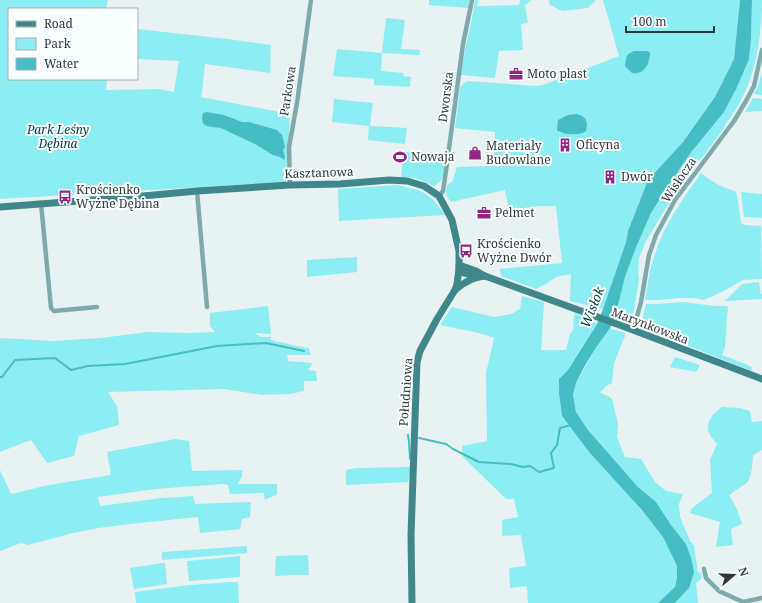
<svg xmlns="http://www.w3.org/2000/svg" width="762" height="603" viewBox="0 0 762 603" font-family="'Noto Serif',serif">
<rect width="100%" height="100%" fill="#e9f2f3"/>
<g fill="#8cedf2">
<path d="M0 0H108L106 9H9V79H107L106 90 158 89 174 92 179 61 137 59V29L228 39 271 45 270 73 205 64 202 93 201 97 290 114 286 182 0 199Z"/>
<path d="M429 0H469L468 8 429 5Z"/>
<path d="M475 0H479L477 6 519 5 520 0H531L525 6 528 23 521 24 523 50 499 51 495 78 461 75 465 49 471 24Z"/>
<path d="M549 0H596L588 8 562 11 550 5Z"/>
<path d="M603 0H740L734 59 715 97 683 142 648 180 628 231 626 242 603 309 570 301 571 274 556 277 546 284 536 289 501 276 500 269 562 263 556 206H539L509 210 505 190 451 202C445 195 445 192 448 184L452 182 457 167 494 166 495 132 455 128 460 88 463 84 467 81 536 86 543 85 619 56Z"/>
<path d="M752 0H762C762 24 759 50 752 73 750 82 743 96 739 104 735 112 728 119 724 128L683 183 676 186 669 203 646 241 639 258 638 272 639 280 634 310 631 318 627 324 614 319 625 277 635 250 651 213 674 177 692 151 749 59 751 39Z"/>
<path d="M386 18 405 20 401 49 420 50 419 55 382 53 381 71 404 73 403 76 411 77 410 87 374 85V79L333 76 337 49 382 53Z"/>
<path d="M762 73V95L754 94 758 86Z"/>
<path d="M753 98 762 99V111L745 112Z"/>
<path d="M334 99 373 103 370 126 407 128 405 144 368 140 369 126 332 122Z"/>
<path d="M403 152H419L446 153C445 164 446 181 434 186L416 178H401Z"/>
<path d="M701 173C711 181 722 188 735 191L737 194 741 223 745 225 761 226 762 279 743 280 718 294 704 300 694 298H678L662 300H645C648 286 649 270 654 257 663 226 683 199 701 173Z"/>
<path d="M397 185C424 191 429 192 445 215L339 221 338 189Z"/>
<path d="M741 192 762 194V218L744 217Z"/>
<path d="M357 257V272L307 277V260Z"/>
<path d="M759 282 761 294H762V299L725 301 742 284 750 283Z"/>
<path d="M522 296 544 302 541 350H566L570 334 573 330 574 313 597 323 568 370 559 379 562 416 589 452 641 509 663 537 677 566V578L675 587 658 603H528L527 586 510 588 509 568 526 566 521 535 502 536V520L518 517 514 499H506L463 457 462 446 487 441 486 373 494 338 479 333 440 325 452 307 494 317 511 314 520 309Z"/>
<path d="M683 302 715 306H728L725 347 722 355 743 363 752 367 751 371 679 342 645 330C640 322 644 313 646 304H656Z"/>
<path d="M268 306 271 334 254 333 261 337H271V340L301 347 309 348 311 355H287L288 361 313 363 308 370 316 371 317 381H304V391L290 394 262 395 224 389 108 392 117 406 119 425 79 436 74 456 47 463 31 440 0 452V338L54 341 101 338 147 332 189 333 215 332 210 326V313Z"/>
<path d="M610 328 625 333V336L614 363 612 383 606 386 600 393 608 396 612 399 618 424 617 437 625 457 641 459 655 482 666 491 683 494 679 504 680 517 690 541 694 545 698 573 701 572 702 578 696 583 698 603H675L689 588 686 544 671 525 656 502 638 487 588 430 576 412 573 396 576 383 595 349Z"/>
<path d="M675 357 700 365 696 372 670 367Z"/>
<path d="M722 407 740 408 750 411 752 422 762 421V450L753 455 752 469 748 482 729 495 737 509 742 524 731 529 733 545 716 547 720 522 690 513 692 508 712 493 710 460 717 444C714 440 709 435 708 430 706 420 715 412 722 407Z"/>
<path d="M175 439 189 441 192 471 242 470V476L238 484H277V495L271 497 265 500 264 493 230 494 228 485 223 484 156 489 98 497 100 506 162 498 193 496 195 504 251 502 250 517 242 519 240 529 200 533 198 517 130 524 99 528 73 533 28 545 21 543 0 551V470L11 494 49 485 111 475 107 452Z"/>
<path d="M411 467 408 482 346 485V470L357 468Z"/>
<path d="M247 546V553L162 560V552Z"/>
<path d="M308 555 309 575H295L275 576 276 556Z"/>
<path d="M241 556 240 557V577L189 581 187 561Z"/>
<path d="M162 563H165L167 584 134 589 130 568Z"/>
<path d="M231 582H238L239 603H136L135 592 190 585Z"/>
</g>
<g fill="#45bdc3">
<path d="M740 0H752L751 39 749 59 736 89 724 112 692 151 674 177 651 213 635 250 625 277 615 317 610 328 595 349 584 367 576 383 573 395 576 412 588 430 638 487 656 502 671 525 686 544 691 558 694 572 689 588 675 603H658L675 587 677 578V566L663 537 641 509 589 452 562 416 559 392V379L568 370 597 324 603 309 626 242 628 231 648 180 683 142 715 97 734 59Z"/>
<path d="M634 51H647L650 53C650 57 648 61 648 64 643 71 641 74 632 73L625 66C626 57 626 54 634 51Z"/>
<path d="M206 112 224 115 242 122H249L277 130 282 135 285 147 283 150 285 157 284 160 280 157 273 155 253 143 227 131C217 123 198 133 203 113Z"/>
<path d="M577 114C587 117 588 122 586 131 580 136 563 135 557 130L558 120 568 115Z"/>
</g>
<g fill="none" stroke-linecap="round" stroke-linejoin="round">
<g stroke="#45bdc3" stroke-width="2">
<path d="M0 377H2L15 360 55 358 71 370 88 366 125 364 217 346 266 343 304 351"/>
<path d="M408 435 409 442 410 459"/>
<path d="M419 438 446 444 453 449 479 462 511 464 523 467 530 466 539 472 554 468 551 453 557 445 560 428 571 425"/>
</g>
<g stroke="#7eaaac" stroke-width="4.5">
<path d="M290 185 289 147 297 103 311 0"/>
<path d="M197 191 207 307"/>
<path d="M439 196 443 191 446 171 463 44 472 0"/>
<path d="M41 203 51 308 54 311 97 307"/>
<path d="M633 331 641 302 649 255 656 235 675 200 699 168 734 121 746 101 754 86 762 50"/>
<path d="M704 569 706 578 719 591 743 602 762 598"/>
</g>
<g stroke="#40878b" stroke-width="7">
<path d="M0 207 132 197 197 191 290 185 340 184 389 180 407 181 424 186 439 196 452 220 459 251V269L457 284 455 290 437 319 420 351 417 362 411 535 412 603"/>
<path d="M459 265 476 271 485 276 625 327 762 379"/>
<path d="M459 269 464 273 478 277"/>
<path d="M455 290C464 282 473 277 485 276"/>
</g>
</g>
<defs>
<g id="office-bare" transform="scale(1.08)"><path d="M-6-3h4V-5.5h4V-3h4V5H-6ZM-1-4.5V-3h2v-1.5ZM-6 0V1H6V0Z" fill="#952585" stroke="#f9ffff" stroke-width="2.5" paint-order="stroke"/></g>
<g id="building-bare" transform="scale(1.08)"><path d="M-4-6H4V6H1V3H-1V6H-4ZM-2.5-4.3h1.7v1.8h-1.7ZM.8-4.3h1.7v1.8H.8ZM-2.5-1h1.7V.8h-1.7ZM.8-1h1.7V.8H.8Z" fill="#952585" stroke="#f9ffff" stroke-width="2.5" paint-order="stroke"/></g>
<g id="shop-bare" transform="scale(1.08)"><path d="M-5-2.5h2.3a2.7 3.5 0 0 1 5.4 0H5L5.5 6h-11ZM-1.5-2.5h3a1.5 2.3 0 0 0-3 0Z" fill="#952585" stroke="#f9ffff" stroke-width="2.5" paint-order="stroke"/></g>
<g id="stadium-bare" transform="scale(1.08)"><path d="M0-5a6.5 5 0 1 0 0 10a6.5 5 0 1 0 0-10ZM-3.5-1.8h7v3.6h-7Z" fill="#952585" stroke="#f9ffff" stroke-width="2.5" paint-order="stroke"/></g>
<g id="bus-bare" transform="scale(1.08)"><path d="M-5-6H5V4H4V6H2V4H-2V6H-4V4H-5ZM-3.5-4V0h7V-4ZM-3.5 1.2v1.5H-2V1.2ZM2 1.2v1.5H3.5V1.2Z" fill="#952585" stroke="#f9ffff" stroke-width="2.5" paint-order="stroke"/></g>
</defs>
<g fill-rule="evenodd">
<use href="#office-bare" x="516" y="74"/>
<use href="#building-bare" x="565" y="145"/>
<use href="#shop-bare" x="475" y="153"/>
<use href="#stadium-bare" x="400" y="157"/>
<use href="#building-bare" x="610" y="177"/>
<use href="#bus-bare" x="65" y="197"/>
<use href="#office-bare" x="484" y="213"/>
<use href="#bus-bare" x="466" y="251"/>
</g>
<g text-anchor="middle" stroke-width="4" stroke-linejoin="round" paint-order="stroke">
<g font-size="12" fill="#333737" stroke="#f9ffff" text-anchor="start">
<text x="527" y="78">Moto plast</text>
<text x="576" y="149">Oficyna</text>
<text x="486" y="150">Materiały<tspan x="486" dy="14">Budowlane</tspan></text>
<text x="411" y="161">Nowaja</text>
<text x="621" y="181">Dwór</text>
<text x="76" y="194">Krościenko<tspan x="76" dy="14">Wyżne Dębina</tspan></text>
<text x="495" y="217">Pelmet</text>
<text x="477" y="248">Krościenko<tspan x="477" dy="14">Wyżne Dwór</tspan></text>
</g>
<g font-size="12" fill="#333737" stroke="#f9ffff">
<text transform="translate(288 91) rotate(-81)" y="4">Parkowa</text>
<text transform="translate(446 97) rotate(-83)" y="4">Dworska</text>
<text transform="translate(319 173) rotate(-2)" y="4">Kasztanowa</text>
<text transform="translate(679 180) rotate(-56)" y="4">Wisłocza</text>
<text transform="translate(650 326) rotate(21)" y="4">Marynkowska</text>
<text transform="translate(406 392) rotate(-86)" y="4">Południowa</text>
</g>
<g font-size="12" font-style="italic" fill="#084043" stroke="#f9ffff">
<text x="58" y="134">Park Leśny<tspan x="58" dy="14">Dębina</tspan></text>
</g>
<g font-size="13" font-style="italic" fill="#00393b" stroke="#f9ffff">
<text transform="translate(592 307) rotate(-68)" y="5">Wisłok</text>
</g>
</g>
<rect x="8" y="8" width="130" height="72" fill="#f9ffff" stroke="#aaafaf"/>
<rect x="16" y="21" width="20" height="6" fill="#40878b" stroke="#aaafaf"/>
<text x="44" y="28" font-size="12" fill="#333737">Road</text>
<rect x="16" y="38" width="20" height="12" fill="#8cedf2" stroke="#aaafaf"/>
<text x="44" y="48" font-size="12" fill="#333737">Park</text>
<rect x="16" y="58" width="20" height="12" fill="#45bdc3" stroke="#aaafaf"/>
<text x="44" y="68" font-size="12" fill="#333737">Water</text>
<g transform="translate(734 575) rotate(71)" stroke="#f9ffff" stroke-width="3" paint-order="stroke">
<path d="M0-3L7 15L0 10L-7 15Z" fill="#333737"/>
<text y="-6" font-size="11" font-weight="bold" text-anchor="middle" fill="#333737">N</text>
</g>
<path d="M626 26v6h88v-6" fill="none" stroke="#333737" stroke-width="2"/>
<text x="632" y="26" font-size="12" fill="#333737" stroke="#f9ffff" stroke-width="3" paint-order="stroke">100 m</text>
</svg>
